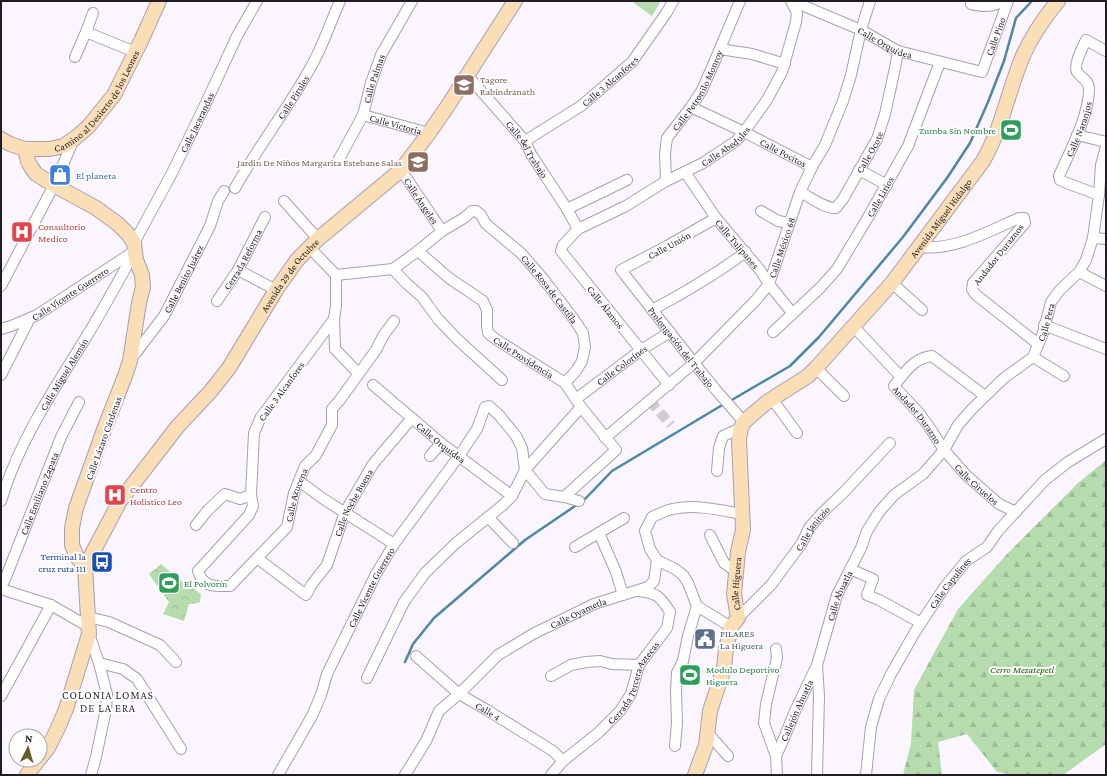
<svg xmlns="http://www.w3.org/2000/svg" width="1107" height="776" viewBox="0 0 1107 776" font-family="'Crimson Pro',serif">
<defs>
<pattern id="forest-firs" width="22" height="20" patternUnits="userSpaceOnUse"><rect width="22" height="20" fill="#b6dcad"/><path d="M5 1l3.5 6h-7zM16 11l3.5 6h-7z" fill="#9cbc95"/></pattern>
<pattern id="park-crowns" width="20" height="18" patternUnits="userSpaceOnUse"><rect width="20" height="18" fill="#b6dcad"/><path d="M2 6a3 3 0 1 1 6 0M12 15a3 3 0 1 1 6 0" fill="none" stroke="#9cbc95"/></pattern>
</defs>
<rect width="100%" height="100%" fill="#faf5fe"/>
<path fill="url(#forest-firs)" d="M1106 460V744L1063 775H1013L997 772 967 734 938 742 942 775H903L911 743 914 690 958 609 1008 553 1078 483Z"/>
<path fill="url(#park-crowns)" d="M161 564 186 585 192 583 196 586 195 590 201 594 200 602 194 604H189L184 621 163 614 169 602 149 574Z"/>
<g fill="#b6dcad">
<path d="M631 1H661L652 16Z"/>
<path d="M165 569 185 587 175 599 154 578Z"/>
</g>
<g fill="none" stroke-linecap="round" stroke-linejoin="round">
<g stroke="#4d87a6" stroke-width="2.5">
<path d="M730 401 790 366 819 337 903 237 947 178 970 143 988 102 1004 61 1016 18 1032 1"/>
<path d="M582 501 586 498 612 471 724 404"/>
<path d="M405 662 413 644 434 618 525 540 578 504"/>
</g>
<path stroke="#cfcad3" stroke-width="10" stroke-dasharray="10 5" stroke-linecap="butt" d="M650 401 671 425"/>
<g stroke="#ab9eb4" stroke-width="12">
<g id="street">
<path id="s1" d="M792 1 861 30 898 51 982 72 1008 1"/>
<path d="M971 4C981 6 993 8 1002 1"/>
<path d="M86 32 135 52"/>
<path d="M720 49 752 54 785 64"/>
<path d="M75 57 86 32 93 13"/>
<path id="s2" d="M467 75 525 141 531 154 567 209 578 229"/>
<path id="s3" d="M691 107 744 132 812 167"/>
<path id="s4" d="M363 115 429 133"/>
<path d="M1077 135 1106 142"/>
<path id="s5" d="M525 141 581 106 632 62 667 12 673 1"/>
<path id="s6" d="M339 159 363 115 371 83 381 55 412 1"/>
<path id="s7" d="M401 170 442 231"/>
<path d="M859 170 887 185"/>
<path id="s8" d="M685 172 716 218 760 270 769 284 793 314"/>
<path id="s9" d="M666 181 665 154 667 138 691 107 702 90 713 65 740 1"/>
<path id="s10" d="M235 188C259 145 290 106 313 63 324 43 331 21 340 1"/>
<path id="s11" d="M800 192C810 197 825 209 836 208L843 199 877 139 885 114 895 68 898 51"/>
<path id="s12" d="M1099 195 1064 182 1060 180 1059 176C1070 151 1089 116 1089 89 1089 80 1081 78 1077 72 1073 65 1083 47 1086 40L1106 51"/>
<path d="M284 201 318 239"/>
<path d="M567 209 627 180"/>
<path d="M761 211 778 221 789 223"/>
<path id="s13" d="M716 218 667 246 621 270 694 363 716 390 744 422"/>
<path d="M1093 238 1106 239"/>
<path id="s14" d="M134 243 171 175 205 105 237 36 257 1"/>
<path d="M309 247 336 275V306L334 319 335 349 358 373"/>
<path d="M918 247C954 251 987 232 1019 218H1024L1025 223 973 283 972 289 975 294 1038 344"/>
<path id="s15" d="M418 251 449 278 483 301 487 310V326L488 333 497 340 565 383 581 407 616 450 564 497"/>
<path d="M393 269 406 283 422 297 438 319 457 339 502 380"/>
<path d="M238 270 276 290"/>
<path d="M1079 272 1106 286"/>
<path id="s16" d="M336 275 393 269 418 251 442 231 464 218 472 211H476L481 215 486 224 521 253 545 281 573 318 583 333 585 347 582 361 576 371 565 383"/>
<path d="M892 283 922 310"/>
<path d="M1 286 54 185 74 139"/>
<path id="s17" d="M217 301 238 270 265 217"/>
<path d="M652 310C684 293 716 274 746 252"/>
<path id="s18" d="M334 319 261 417 254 433 251 495 253 506 249 515 198 571C203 588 215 586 230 586L287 527 294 493 305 466 316 455 332 425V409L339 401 376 350 383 336 394 321"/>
<path d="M1044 325 1106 349"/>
<path id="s19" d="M854 327 901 377 894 386 919 413 930 428 944 450 966 475 999 504 1016 512"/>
<path id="s20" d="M1 329 11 326 37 315 133 252"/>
<path id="s21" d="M773 332 820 288 837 269 867 219 908 146 940 62"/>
<path d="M1033 357 1064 376"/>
<path id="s22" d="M131 359 164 316 210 226 218 201 224 191"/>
<path d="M816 368 844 396"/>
<path d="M1 375 30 318"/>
<path d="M901 377C910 366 917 358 932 356L985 396"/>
<path id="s23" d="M373 385 441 443 512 496"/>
<path id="s24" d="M669 385 561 251 563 245 578 229 626 206 666 181 703 163 736 141 744 132 767 100 782 72 796 22 797 13 791 1"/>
<path id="s25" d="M576 399 641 350 670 332"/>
<path d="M772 399 797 433"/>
<path id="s26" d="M605 438 694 363 756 300 769 284 800 192 812 167 825 145 843 101 851 75 861 30 870 1"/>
<path d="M430 456 441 443"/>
<path d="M717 471 719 448 723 436 741 428"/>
<path d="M299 481 322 498 394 544"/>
<path id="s27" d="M1 501C18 443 54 389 85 339 103 310 119 280 135 251"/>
<path d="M488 517 513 543"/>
<path d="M196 525 208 510 225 494 240 499 251 495"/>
<path d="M599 533 616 572 623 595"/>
<path d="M710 535 724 563 737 572"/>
<path d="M575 547 624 518"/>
<path id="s28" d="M257 558 306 595 312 584 327 565 345 512 373 464 412 418"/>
<path d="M657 560 675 569 683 575 688 583 697 606 731 627"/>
<path d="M850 569 873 579 867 595 879 600 921 623"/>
<path id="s29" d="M1 587 6 577 31 513 61 437 79 402"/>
<path d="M1 589 51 605 89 627"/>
<path d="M88 617 109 622 160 645 176 662"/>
<path id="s30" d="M738 618 771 585 802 543 809 528 823 512 843 493 890 443"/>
<path d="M89 634 99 663 107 694 106 709 96 757 91 775"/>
<path d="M776 649 777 658 766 704 764 723 776 756 777 775"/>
<path id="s31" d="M416 656 459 694 487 710 553 751 563 761"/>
<path d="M99 663 123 669 137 679 181 749"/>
<path d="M551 676 571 665 586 662 600 661 612 664 639 665"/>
<path d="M367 678 404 602 425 573 456 543 503 505 512 496 525 470 581 407"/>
<path d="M1 696 51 605"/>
<path d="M707 732 728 756"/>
<path d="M675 746 677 723 676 692 677 673 683 661 688 636 697 606"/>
<path id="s32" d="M776 756 782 743 795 711 817 665"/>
<path id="s33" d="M278 775 312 716 321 695 327 674 376 574 394 544 459 456 477 429 485 407 489 406 499 415 516 436 522 448 525 470 545 494 564 497 579 501"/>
<path id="s34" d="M405 775 426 741 439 711 459 694 498 655 533 634 594 604 648 587 654 581 657 560 650 549 645 531 652 517C659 514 666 510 673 509 696 504 720 510 742 514"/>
<path id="s35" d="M551 775 563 761 598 733 620 711 631 694 639 665 667 628 670 612C660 596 657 593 638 591"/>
<path id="s36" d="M817 775 819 696 817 665 837 595 861 548 867 531 879 512 894 495 923 474 944 450 958 425 972 409 1004 378 1033 357 1043 333 1051 302 1060 290 1079 272 1086 260 1093 238 1099 195 1101 165 1106 147"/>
<path id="s37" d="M866 775 871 727 879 699 891 674 915 632 944 588 966 561 987 547 998 531 1045 480 1068 462 1106 439"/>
</g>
</g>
<g stroke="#ab9eb4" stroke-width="16">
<g id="secondary">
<path id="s38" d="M1 139 10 144 25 149H50L63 146 74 139 88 127 114 95 141 41 159 1"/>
<path d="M25 149 28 161 31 167 36 174 54 185 96 208 118 224 128 234 134 243 136 260 142 275 143 287 139 303 130 361 125 376 105 427 76 508 72 528V545L77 557 85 567 89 634 66 709 58 728 48 748 40 758"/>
<path id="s39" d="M85 567 120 501 178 426 210 392 229 368 276 290 297 260 318 239 401 170 429 133 447 107 515 1"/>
<path d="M27 775 38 760"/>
<path id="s40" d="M695 775 706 745 710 711 724 668 726 649 731 627 738 618 734 594 738 552 743 530 739 439 741 428 744 422 753 414 767 402 808 376 816 368 892 283 983 161C1002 128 1008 92 1022 58 1031 37 1044 18 1058 1"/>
</g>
</g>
<use href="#street" stroke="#fff" stroke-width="10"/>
<use href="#secondary" stroke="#fadeb6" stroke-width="14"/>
</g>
<defs>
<g id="school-square" transform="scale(1.15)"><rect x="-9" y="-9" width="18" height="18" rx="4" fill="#8d6e63" stroke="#fff"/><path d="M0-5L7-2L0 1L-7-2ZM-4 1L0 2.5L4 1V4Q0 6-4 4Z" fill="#fff"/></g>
<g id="stadium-square" transform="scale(1.15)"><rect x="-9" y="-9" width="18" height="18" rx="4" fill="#2e9e5b" stroke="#fff"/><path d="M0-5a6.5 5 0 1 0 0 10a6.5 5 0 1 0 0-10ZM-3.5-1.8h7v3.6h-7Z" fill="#fff"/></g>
<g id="shop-square" transform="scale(1.15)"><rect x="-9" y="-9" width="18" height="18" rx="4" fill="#3f7fe0" stroke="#fff"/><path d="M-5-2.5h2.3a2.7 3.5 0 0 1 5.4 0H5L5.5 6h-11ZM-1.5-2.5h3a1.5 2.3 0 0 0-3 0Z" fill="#fff"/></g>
<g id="hospital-square" transform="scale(1.15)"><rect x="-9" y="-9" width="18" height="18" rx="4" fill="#e0444e" stroke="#fff"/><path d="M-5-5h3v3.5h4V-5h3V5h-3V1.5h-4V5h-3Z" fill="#fff"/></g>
<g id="bus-square" transform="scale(1.15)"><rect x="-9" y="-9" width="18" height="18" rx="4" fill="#1a4fb4" stroke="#fff"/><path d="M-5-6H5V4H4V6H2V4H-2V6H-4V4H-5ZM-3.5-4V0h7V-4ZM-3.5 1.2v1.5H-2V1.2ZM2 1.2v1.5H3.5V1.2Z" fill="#fff"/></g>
<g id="civic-square" transform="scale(1.15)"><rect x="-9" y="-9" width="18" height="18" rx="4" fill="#5c6f8a" stroke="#fff"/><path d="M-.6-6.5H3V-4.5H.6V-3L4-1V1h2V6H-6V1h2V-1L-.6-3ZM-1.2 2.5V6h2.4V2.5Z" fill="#fff"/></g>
</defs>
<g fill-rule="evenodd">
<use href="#school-square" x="464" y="85"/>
<use href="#stadium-square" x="1011" y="130"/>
<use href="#school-square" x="418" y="162"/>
<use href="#shop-square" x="60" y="175"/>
<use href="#hospital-square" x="22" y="232"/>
<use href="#hospital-square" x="115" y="495"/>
<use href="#bus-square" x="102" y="562"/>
<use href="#stadium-square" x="169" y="583"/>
<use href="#civic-square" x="705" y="639"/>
<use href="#stadium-square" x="690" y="675"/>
</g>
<g text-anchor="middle" stroke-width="4" stroke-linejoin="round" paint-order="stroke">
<g font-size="10" fill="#221d25" stroke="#fff">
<text dy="4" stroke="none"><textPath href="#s1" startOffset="242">Calle Pino</textPath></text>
<text dy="4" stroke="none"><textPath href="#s1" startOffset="102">Calle Orquídea</textPath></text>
<text dy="4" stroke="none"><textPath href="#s6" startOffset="88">Calle Palmas</textPath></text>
<text dy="4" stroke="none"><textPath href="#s5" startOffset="104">Calle 3 Alcanfores</textPath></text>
<text dy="4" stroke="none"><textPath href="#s9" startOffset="100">Calle Petronilo Monroy</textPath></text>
<text dy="4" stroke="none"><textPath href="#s10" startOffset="108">Calle Pirules</textPath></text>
<text dy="4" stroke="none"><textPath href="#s38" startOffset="121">Camino al Desierto de los Leones</textPath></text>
<text dy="4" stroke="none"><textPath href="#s14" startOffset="136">Calle Jacarandas</textPath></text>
<text dy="4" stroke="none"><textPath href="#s4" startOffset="34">Calle Victoria</textPath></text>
<text dy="4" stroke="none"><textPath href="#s12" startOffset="97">Calle Naranjos</textPath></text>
<text dy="4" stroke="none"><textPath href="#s24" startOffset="370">Calle Abedules</textPath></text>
<text dy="4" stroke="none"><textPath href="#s2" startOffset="96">Calle del Trabajo</textPath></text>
<text dy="4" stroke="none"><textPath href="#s11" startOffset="105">Calle Ocote</textPath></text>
<text dy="4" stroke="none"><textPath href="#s3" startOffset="103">Calle Pocitos</textPath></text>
<text dy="4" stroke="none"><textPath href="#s21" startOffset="174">Calle Lirios</textPath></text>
<text dy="4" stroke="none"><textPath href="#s7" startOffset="37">Calle Ángeles</textPath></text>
<text dy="4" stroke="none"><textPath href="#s40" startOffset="648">Avenida Miguel Hidalgo</textPath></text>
<text dy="4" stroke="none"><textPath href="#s8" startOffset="89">Calle Tulipanes</textPath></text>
<text transform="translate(669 245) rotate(-29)" y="4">Calle Unión</text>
<text dy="4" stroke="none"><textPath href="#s26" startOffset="264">Calle México 68</textPath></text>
<text transform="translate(998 254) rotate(-52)" y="4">Andador Duraznos</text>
<text dy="4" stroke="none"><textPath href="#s17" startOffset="49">Cerrada Reforma</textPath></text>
<text dy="4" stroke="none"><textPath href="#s39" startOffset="358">Avenida 29 de Octubre</textPath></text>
<text dy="4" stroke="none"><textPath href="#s22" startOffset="96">Calle Benito Juárez</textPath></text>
<text dy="4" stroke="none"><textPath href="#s16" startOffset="268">Calle Rosa de Castilla</textPath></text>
<text dy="4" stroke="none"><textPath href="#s20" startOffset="78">Calle Vicente Guerrero</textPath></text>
<text transform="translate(606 307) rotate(51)" y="4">Calle Álamos</text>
<text dy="4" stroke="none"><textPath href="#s36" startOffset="534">Calle Pera</textPath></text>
<text dy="4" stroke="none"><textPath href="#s13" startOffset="206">Prolongación del Trabajo</textPath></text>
<text dy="4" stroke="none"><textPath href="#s15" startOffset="158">Calle Providencia</textPath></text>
<text dy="4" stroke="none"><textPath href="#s25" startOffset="57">Calle Colorines</textPath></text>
<text dy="4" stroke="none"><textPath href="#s27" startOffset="142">Calle Miguel Alemán</textPath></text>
<text transform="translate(281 391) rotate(-54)" y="4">Calle 3 Alcanfores</text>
<text dy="4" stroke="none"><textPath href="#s19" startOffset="117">Andador Durazno</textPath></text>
<text transform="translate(103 438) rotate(-70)" y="4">Calle Lázaro Cárdenas</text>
<text dy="4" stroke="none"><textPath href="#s23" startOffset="89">Calle Orquídea</textPath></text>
<text dy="4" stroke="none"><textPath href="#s19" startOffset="209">Calle Ciruelos</textPath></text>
<text dy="4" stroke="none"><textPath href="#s29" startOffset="101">Calle Emiliano Zapata</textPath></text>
<text dy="4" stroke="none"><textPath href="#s18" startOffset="453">Calle Azucena</textPath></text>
<text dy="4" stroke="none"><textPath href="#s28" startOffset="166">Calle Noche Buena</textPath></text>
<text dy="4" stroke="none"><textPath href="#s30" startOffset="117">Calle Janitzio</textPath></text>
<text dy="4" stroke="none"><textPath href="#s40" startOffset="199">Calle Higuera</textPath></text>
<text dy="4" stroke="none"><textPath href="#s37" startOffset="214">Calle Capulines</textPath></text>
<text dy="4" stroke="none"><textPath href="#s33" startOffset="210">Calle Vicente Guerrero</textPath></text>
<text dy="4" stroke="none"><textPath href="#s36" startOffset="183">Calle Ahuatla</textPath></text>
<text dy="4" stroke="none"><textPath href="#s34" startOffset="245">Calle Oyametla</textPath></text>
<text dy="4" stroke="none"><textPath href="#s35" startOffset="126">Cerrada Tercera Aztecas</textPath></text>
<text dy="4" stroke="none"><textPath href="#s31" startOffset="91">Calle 4</textPath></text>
<text dy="4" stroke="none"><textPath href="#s32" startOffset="50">Callejón Ahuatla</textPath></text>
</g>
<g font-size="10" fill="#785e54" stroke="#fff" text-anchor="start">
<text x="480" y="83">Tagore<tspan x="480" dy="12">Rabindranath</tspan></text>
<text x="402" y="166" text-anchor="end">Jardin De Niños Margarita Estebane Salas</text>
</g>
<g font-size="10" fill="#27864d" stroke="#fff" text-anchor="start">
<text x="996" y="134" text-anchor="end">Zumba Sin Nombre</text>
<text x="184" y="587">El Polvorín</text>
<text x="706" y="673">Modulo Deportivo<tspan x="706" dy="12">Higuera</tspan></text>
</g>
<g font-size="10" fill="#366cbe" stroke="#fff" text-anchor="start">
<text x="76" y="179">El planeta</text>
</g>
<g font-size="10" fill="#be3a42" stroke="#fff" text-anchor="start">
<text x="38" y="230">Consultorio<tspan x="38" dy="12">Medico</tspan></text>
<text x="130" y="493">Centro<tspan x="130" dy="12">Holistico Leo</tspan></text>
</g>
<g font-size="10" fill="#164399" stroke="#fff" text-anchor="end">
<text x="86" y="560">Terminal la<tspan x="86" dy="12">cruz ruta 111</tspan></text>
</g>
<g font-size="10" fill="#4e5e75" stroke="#fff" text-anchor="start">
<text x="720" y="637">PILARES<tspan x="720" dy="12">La Higuera</tspan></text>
</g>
<g font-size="10" font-style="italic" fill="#195c02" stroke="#fff">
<text x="1022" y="673">Cerro Mezatepetl</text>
</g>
<g font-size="11" letter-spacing="1" fill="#322839" stroke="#fff">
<text x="108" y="699">COLONIA LOMAS<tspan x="108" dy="13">DE LA ERA</tspan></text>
</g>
</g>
<rect width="1107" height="776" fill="none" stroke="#221d25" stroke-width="4"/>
<g transform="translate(28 748) rotate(5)"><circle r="19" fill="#ffffff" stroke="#a7a5a8"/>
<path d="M0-3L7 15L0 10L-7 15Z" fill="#695c29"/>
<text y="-6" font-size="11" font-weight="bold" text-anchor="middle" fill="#221d25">N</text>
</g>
</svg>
